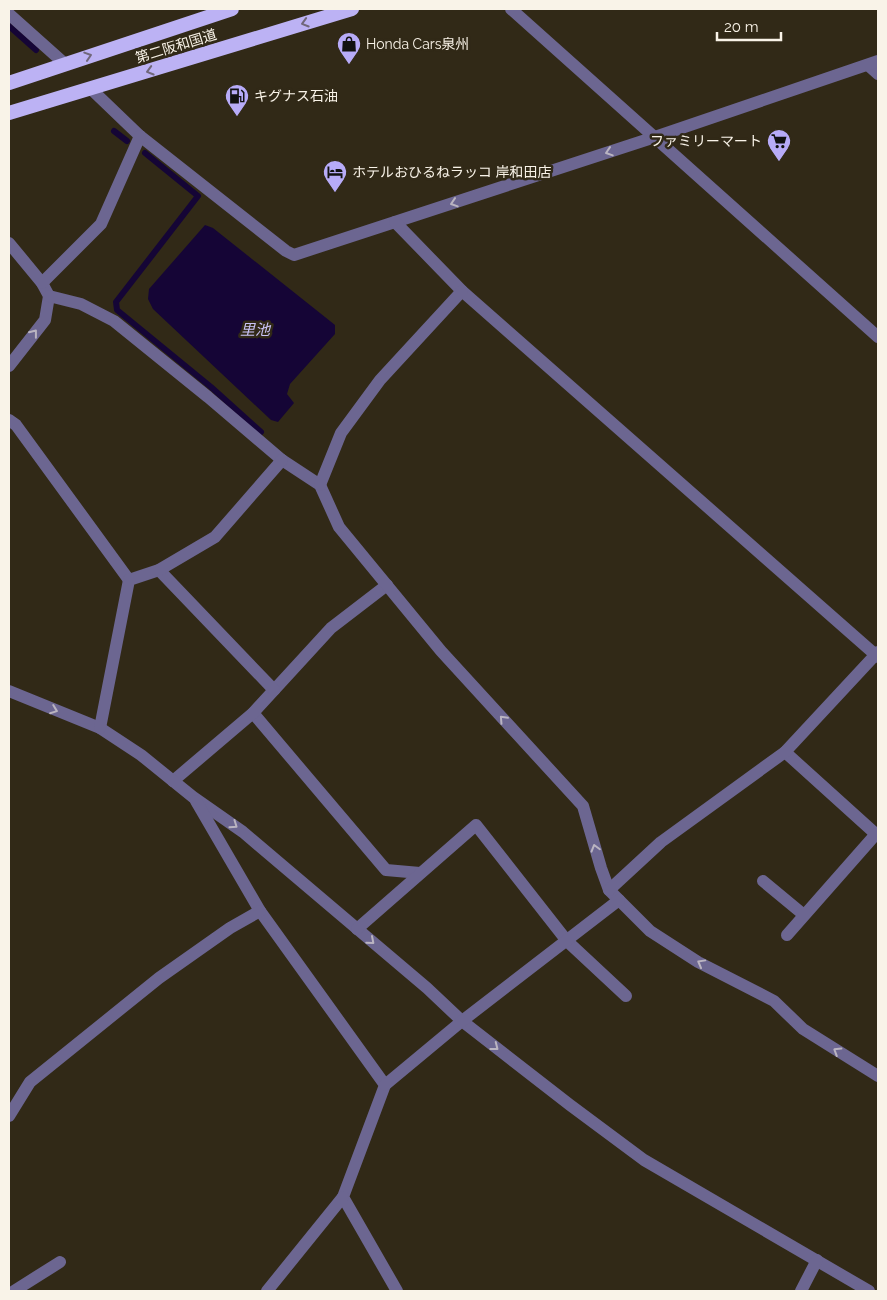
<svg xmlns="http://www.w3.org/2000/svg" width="887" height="1300" viewBox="0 0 887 1300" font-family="Raleway,'Noto Sans JP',sans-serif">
<rect width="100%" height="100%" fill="#312917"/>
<path fill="#150536" d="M205 225 213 228 335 325V334L290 384 287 394 294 403 278 422 271 420 153 309 148 299 149 289Z"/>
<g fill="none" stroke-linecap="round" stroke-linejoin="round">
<g stroke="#150536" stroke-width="6">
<path d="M9 26 36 50"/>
<path d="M114 131 127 141"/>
<path d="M145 153 198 196 116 302 117 310 211 387 261 432"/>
</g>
<g stroke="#6c6691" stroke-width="12">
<path d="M253 713 386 870 420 873"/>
<path d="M173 781 253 713 331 628 387 585"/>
</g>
<g stroke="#6c6691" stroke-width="12">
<path d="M9 14 65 64"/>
<path d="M868 65 878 74"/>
<path d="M90 88 140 136 286 251 294 255 655 137"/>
<path d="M395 222 462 291 878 657"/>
<path d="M9 243 42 283 49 296 45 320 9 366"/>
<path d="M42 283 101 224 140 136"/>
<path d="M49 296 81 304 114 321 208 397 282 460 320 485 339 527 441 651 583 806 601 868 609 890 650 931 698 962 774 1001 803 1029 878 1076"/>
<path d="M9 420 16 425 129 580"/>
<path d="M320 485 341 433 380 380 462 291"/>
<path d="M159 570 274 690"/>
<path d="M9 691 100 728 141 755 193 797 243 832 427 988 462 1021 570 1105 644 1160 869 1291"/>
<path d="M100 728 129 580 159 570 215 537 282 460"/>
<path d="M785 752 878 836"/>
<path d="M196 801 260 911 385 1085 343 1197 397 1291"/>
<path d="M763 881 804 915"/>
<path d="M609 890 661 842 785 752 878 652"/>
<path d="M357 929 476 825 567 941 626 996"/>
<path d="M787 935 876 834"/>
<path d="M385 1085 462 1021 619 900"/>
<path d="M9 1116 30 1082 159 978 230 928 260 911"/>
<path d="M14 1291 60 1262"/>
<path d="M267 1291 343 1197"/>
<path d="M801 1291 817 1260"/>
</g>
<g stroke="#6c6691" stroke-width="12">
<path d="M511 9 878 337"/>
<path d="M655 137 878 61"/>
</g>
<g stroke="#bcb2f4" stroke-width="14">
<path d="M9 83 232 9"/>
<path d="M9 113 352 9"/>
</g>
</g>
<defs><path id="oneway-chevron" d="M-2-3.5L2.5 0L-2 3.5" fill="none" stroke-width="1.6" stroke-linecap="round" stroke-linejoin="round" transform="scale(1.25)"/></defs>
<g stroke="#70677a">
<use href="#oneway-chevron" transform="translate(305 23) rotate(163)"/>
<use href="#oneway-chevron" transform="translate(88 56) rotate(-18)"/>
<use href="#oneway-chevron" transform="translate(150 71) rotate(164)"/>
</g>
<g stroke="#bab4c1">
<use href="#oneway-chevron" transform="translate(609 152) rotate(162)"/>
<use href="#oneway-chevron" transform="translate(454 203) rotate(162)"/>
<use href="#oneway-chevron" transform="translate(34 333) rotate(-52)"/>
<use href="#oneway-chevron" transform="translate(54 710) rotate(21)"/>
<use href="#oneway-chevron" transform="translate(503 719) rotate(-133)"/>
<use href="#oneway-chevron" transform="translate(234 825) rotate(35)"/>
<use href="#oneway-chevron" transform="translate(595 848) rotate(-106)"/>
<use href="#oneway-chevron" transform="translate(371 941) rotate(41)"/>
<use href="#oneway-chevron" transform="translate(701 963) rotate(-151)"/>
<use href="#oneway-chevron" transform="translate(495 1047) rotate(38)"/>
<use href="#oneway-chevron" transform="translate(837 1051) rotate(-148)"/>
</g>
<defs>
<g id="shop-pin" transform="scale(1.25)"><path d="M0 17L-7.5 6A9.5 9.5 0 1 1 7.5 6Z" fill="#b7abf8" stroke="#312917"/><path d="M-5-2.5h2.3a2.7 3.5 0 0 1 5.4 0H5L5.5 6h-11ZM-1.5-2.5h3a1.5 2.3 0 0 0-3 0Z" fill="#111"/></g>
<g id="fuel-pin" transform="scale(1.25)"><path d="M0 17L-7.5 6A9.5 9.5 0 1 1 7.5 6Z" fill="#b7abf8" stroke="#312917"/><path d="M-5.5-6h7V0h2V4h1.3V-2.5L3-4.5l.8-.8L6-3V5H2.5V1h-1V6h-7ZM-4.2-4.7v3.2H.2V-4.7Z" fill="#111"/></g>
<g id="supermarket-pin" transform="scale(1.25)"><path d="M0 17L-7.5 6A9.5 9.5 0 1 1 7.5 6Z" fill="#b7abf8" stroke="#312917"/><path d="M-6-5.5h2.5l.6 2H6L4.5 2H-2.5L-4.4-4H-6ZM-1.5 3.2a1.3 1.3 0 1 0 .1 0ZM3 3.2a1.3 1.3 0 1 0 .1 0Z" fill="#111"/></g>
<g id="hotel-pin" transform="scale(1.25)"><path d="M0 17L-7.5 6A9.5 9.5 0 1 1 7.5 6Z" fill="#b7abf8" stroke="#312917"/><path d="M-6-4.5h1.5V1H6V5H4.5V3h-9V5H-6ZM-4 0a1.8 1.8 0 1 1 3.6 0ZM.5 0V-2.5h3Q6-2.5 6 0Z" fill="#111"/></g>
</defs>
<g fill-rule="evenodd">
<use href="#shop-pin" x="349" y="44"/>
<use href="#fuel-pin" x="237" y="96"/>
<use href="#supermarket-pin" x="779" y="141"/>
<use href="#hotel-pin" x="335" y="172"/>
</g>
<g text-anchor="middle" stroke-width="5" stroke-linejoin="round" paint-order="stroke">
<g font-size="14" fill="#f9f3e8" stroke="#312917" text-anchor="start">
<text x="366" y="49">Honda Cars泉州</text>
<text x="254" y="101">キグナス石油</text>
<text x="762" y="146" text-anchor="end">ファミリーマート</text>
<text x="352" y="177">ホテルおひるねラッコ 岸和田店</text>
</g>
<g font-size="14" fill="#f9f3e8" stroke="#312917">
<text transform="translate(176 46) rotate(-17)" y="5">第二阪和国道</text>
</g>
<g font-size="15" font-style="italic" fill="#c9c3f6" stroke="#312917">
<text x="255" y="335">里池</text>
</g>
</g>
<rect width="887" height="1300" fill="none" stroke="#f9f3e8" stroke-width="20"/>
<path d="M717 32v8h64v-8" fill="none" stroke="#f9f3e8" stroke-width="2.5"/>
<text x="724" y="32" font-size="15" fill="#f9f3e8" stroke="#312917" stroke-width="4" paint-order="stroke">20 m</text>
</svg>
